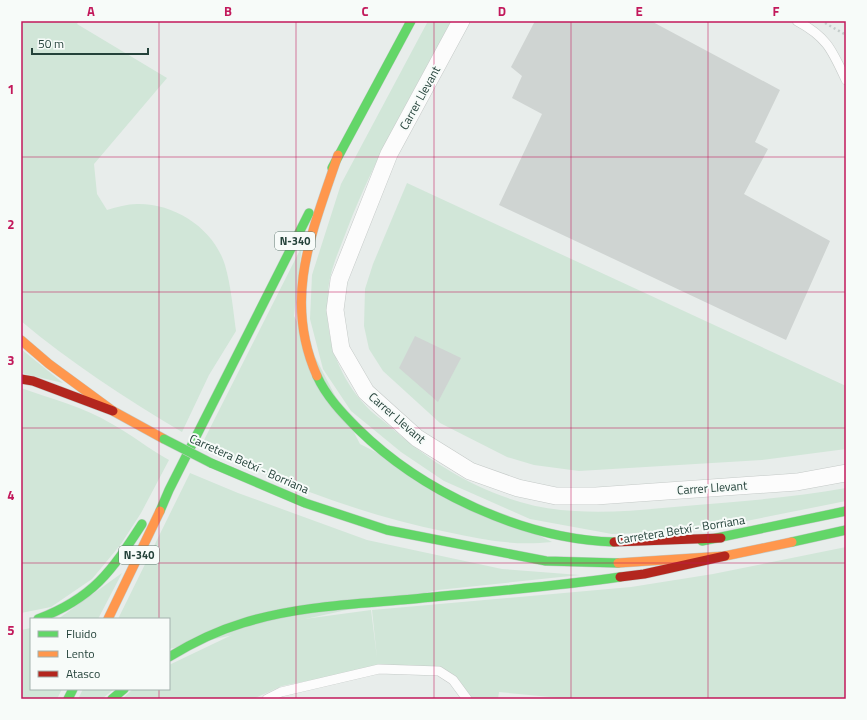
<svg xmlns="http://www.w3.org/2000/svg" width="867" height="720" viewBox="0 0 867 720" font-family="'Titillium Web',sans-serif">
<rect width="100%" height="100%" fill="#e8edeb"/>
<g fill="#d1e6d8">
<path d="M21 21H79L77 24 167 78 94 164 97 194 107 210C117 207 127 204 137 204 175 203 214 229 225 265 231 286 233 309 236 331L209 375 182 432C125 398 71 363 21 321Z"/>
<path d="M428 21H451C415 89 376 155 348 227 340 249 329 270 328 294 324 335 337 375 366 406 372 413 380 418 387 424 439 471 504 508 575 511 615 514 657 508 697 505 747 501 796 497 846 488V501L726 525 680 532 612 534 530 519 444 481 401 452 351 411 323 369 310 319 312 275 341 184Z"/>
<path d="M407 183 846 386V449L762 460 579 471 534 465 507 457 440 423 383 371 369 349 364 326 365 289 373 264Z"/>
<path d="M302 246 294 316 360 444 552 542C513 546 485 540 447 532 361 515 281 483 201 446Z"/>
<path d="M21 349 63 383 21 373Z"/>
<path d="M21 388C52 399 84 407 112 424 132 435 149 449 169 460L141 513 121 544 92 579 51 607 21 613Z"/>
<path d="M190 473 238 493 367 540 502 569 580 575 438 590 169 649V619H118Z"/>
<path d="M846 547V699H571L499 692 498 699H470L456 678 378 667 282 686 253 699H122L133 689H169V665L236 633 267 624 371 610 377 658 372 610 631 587 713 574Z"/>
<path d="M122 573 98 619H58Z"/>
<path d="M31 628V689H62L57 699H21V630Z"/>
<path d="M83 689H114L102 699H78Z"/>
</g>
<g fill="#cfd4d2">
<path d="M535 21H651L780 90 755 142 768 149 744 194 830 241 786 340 499 205 542 114 512 98 522 76 511 67Z"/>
<path d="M415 336 461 358 438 402 399 368Z"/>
</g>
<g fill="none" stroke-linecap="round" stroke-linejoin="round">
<g stroke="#c5cac8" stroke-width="10">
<g id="lane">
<path d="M797 21C827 37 832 50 846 80"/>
<path d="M267 699 281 692 379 669 439 671 453 680 467 699"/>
</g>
</g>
<g stroke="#c5cac8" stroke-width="18">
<path id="street" d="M461 21 389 154 339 280 335 310 341 349 366 392 417 438 470 471 518 488 556 496H596L797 482 846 473"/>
</g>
<g stroke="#c3cbc8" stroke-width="10">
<g id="fast">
<path d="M332 168 411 21"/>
<path d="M317 376C326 396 342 413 358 429 422 492 523 539 614 542"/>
<path d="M211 463 305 503 387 530 546 561 618 563"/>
<path d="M160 511 169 490 309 213"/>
<path d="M702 541 846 511"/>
<path d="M792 542 846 530"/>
<path d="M38 619C93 598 111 572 142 524"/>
<path d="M169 657C192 643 216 631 243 623 297 606 357 604 413 599 482 592 552 587 620 577"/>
<path d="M68 699 73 689"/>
<path d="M112 699 124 689"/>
</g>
</g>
<g stroke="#c3cbc8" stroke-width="10">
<g id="slow">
<path d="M21 340 49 364 113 411 164 439"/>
<path d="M317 376C282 298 313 230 338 155"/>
<path d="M618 563 725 556 792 542"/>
<path d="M108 619 160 511"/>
</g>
</g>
<g stroke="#c3cbc8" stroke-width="10">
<g id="jam">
<path d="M21 379 33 381 113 411"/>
<path d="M614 542 721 538"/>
<path d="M620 577 644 574 725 556"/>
</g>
</g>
<path stroke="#c3ccca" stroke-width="2.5" stroke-dasharray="2 3" stroke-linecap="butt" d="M825 23 846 35"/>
<use href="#lane" stroke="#fcfcfc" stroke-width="9"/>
<use href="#street" stroke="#fcfcfc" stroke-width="17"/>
<use href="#fast" stroke="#63d668" stroke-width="9"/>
<use href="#slow" stroke="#ff974d" stroke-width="9"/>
<use href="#jam" stroke="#b3261e" stroke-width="9"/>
<g stroke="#c3cbc8" stroke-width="10" stroke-linecap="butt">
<path id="fast-bridge" d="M164 439 211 463"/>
</g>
<use href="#fast-bridge" stroke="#63d668" stroke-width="9"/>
</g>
<path fill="none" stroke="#c2185b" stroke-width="1" stroke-opacity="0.55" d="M159 21V619M296 21V699M434 21V699M571 21V699M708 21V699M21 157H846M21 292H846M21 428H846M21 563H846M159 689V699"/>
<g text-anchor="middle" stroke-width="4" stroke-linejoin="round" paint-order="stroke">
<g fill="#f7fbf9" stroke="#637a73" stroke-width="1">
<rect x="275" y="232" width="40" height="18" rx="3"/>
<rect x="119" y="546" width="40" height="18" rx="3"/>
</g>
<g font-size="11" font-weight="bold" fill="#24423a">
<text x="295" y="245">N-340</text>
<text x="139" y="559">N-340</text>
</g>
<g font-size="12" fill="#24423a" stroke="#f7fbf9">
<text transform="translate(420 98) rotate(-61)" y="4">Carrer Llevant</text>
<text transform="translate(397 418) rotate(41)" y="4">Carrer Llevant</text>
<text transform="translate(249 464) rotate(24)" y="4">Carretera Betxí - Borriana</text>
<text transform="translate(712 488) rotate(-4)" y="4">Carrer Llevant</text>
<text transform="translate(681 530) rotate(-9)" y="4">Carretera Betxí - Borriana</text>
</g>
</g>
<rect width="867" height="720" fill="none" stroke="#f7fbf9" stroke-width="44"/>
<rect x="30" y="618" width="140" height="72" fill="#f7fbf9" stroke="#a3b1ad"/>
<rect x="38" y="631" width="20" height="6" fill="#63d668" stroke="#a3b1ad"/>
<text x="66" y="638" font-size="12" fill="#24423a">Fluido</text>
<rect x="38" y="651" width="20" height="6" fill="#ff974d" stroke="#a3b1ad"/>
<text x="66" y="658" font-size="12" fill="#24423a">Lento</text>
<rect x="38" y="671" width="20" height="6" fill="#b3261e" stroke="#a3b1ad"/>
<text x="66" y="678" font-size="12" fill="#24423a">Atasco</text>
<path d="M32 48v6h116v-6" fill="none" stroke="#24423a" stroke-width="2"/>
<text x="38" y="48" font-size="12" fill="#24423a" stroke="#f7fbf9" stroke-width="3" paint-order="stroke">50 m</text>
<rect x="22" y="22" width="823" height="676" fill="none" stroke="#c2185b" stroke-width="1.5"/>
<g font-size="13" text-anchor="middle" font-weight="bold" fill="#c2185b">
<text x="91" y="16">A</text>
<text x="228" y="16">B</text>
<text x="365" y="16">C</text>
<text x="502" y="16">D</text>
<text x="639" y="16">E</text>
<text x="776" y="16">F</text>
<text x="11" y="94">1</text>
<text x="11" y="229">2</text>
<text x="11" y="365">3</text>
<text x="11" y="500">4</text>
<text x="11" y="635">5</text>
</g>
</svg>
